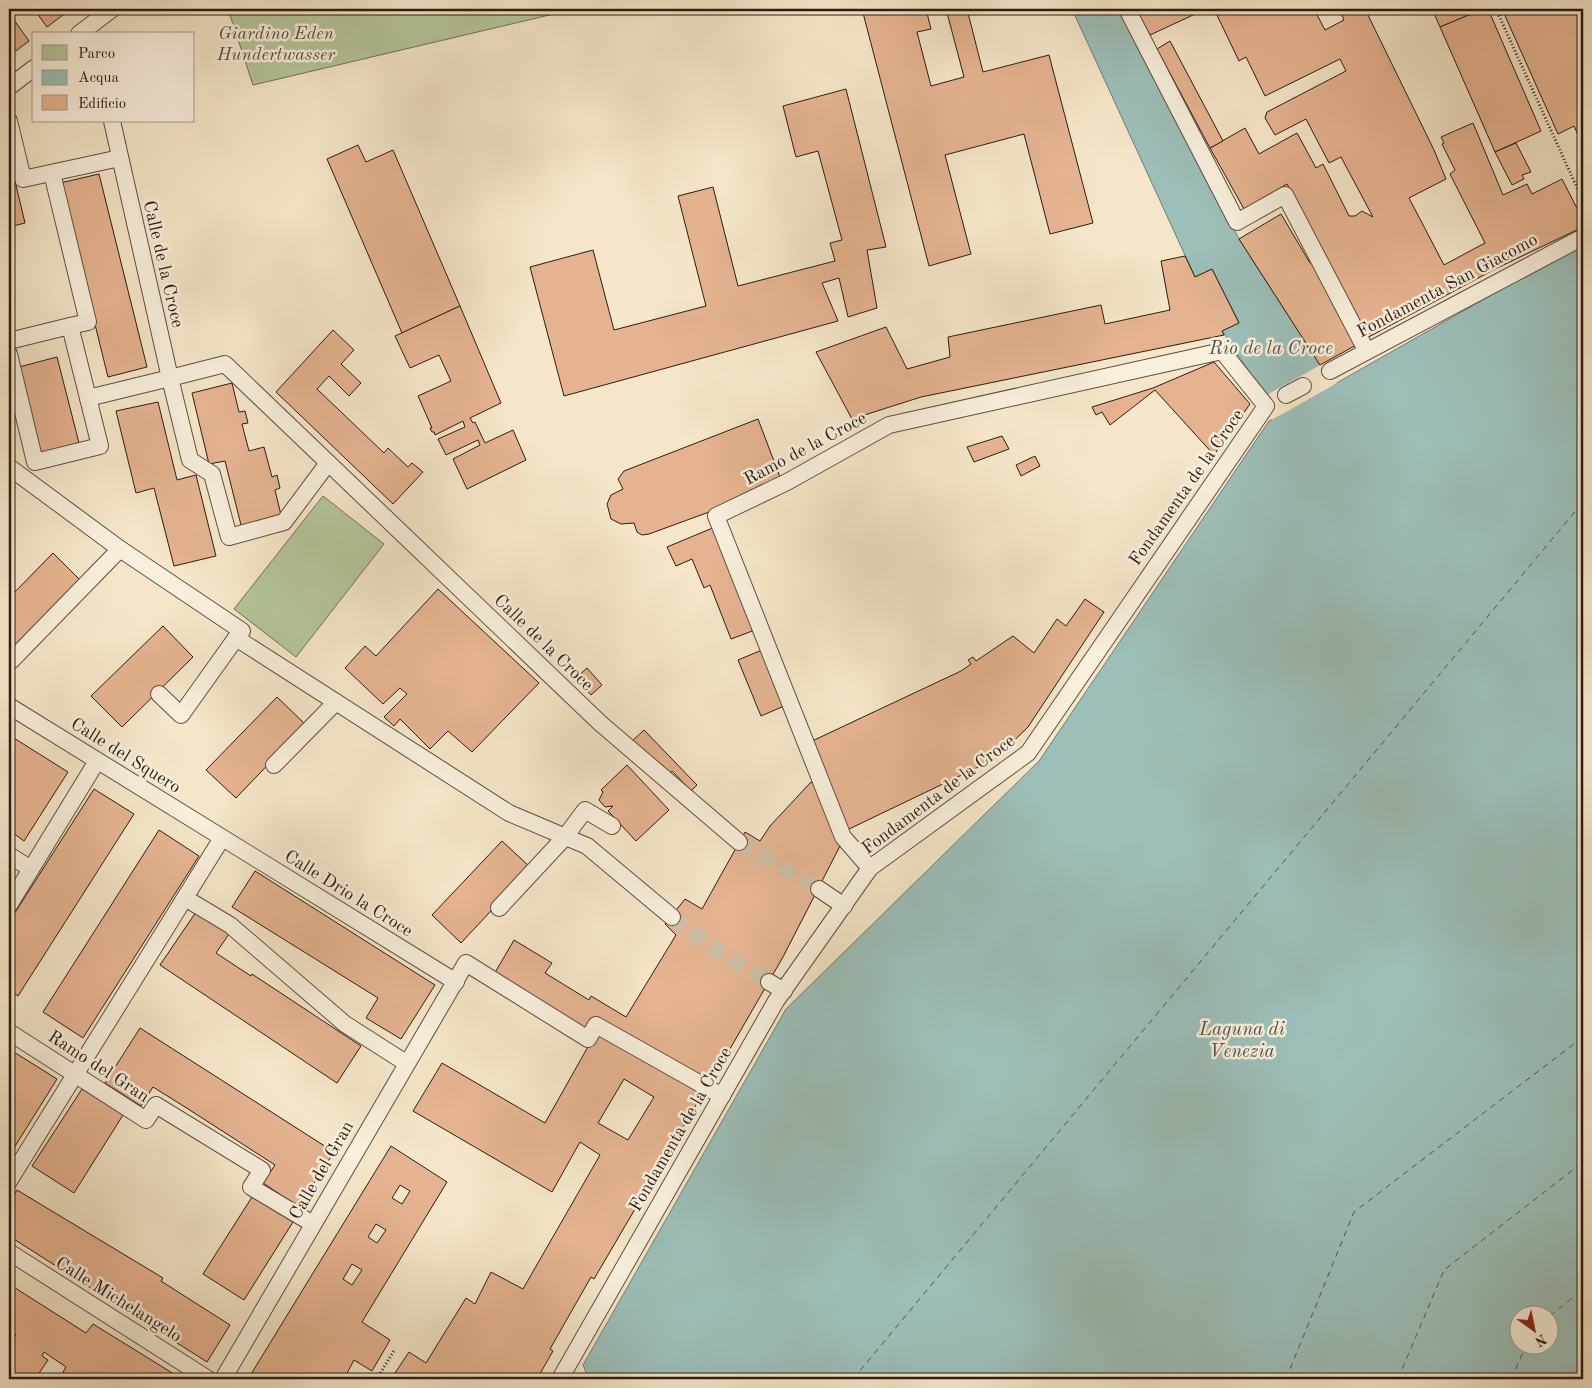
<svg xmlns="http://www.w3.org/2000/svg" width="1592" height="1388" viewBox="0 0 1592 1388" font-family="'Old Standard TT',serif">
<rect width="100%" height="100%" fill="#f5e6c9"/>
<filter id="stains"><feTurbulence type="fractalNoise" baseFrequency=".004" numOctaves="4"/><feColorMatrix values="0 0 0 0 .2 0 0 0 0 .09 0 0 0 0 .02 0 0 0 .5 -.17"/></filter>
<radialGradient id="worn" r=".72"><stop offset=".6" stop-color="#630" stop-opacity="0"/><stop offset="1" stop-color="#630" stop-opacity=".3"/></radialGradient>
<g fill="#b5c69b" stroke="#707058">
<path d="M228 9H575L253 85Z"/>
<path d="M323 496 384 544 296 657 234 609Z"/>
</g>
<path fill="#9cbfb9" stroke="#6f7d77" fill-rule="evenodd" d="M1072 9H1119L1239 239 1333 385 1583 243V1379H589L583 1365 786 1009 1039 761 1269 421 1279 416 1238 355 1232 358 1222 347 1230 342 1222 331 1239 322 1212 269 1195 277ZM1520 1316H1550V1346H1520Z"/>
<path fill="#f5e6c9" d="M1322 364 1334 382 1336 381 1337 383 1272 420 1271 417 1275 415 1263 397Z"/>
<g fill="none" stroke-linecap="round" stroke-linejoin="round">
<g stroke="#53544e" stroke-width="1" stroke-dasharray="6 5" stroke-linecap="butt">
<path d="M1550 1316 1583 1289"/>
<path d="M853 1379 1583 502"/>
<path d="M1286 1379 1354 1212 1583 1037"/>
<path d="M1398 1379 1444 1270 1583 1162"/>
<path d="M1511 1379 1526 1346"/>
</g>
</g>
<g fill="#e5b390" stroke="#2c1b14" fill-rule="evenodd">
<path d="M34 9H71L47 27Z"/>
<path d="M862 9H926L931 29 917 32 931 86 964 77 946 9H967L983 72 1049 55 1093 223 1050 234 1024 134 945 155 971 254 929 266Z"/>
<path d="M1136 9H1206L1150 35Z"/>
<path d="M1214 9H1314L1325 30 1344 20 1339 9H1365L1434 150 1446 179 1409 198 1444 265 1485 243 1450 174 1455 170 1442 144 1444 143 1441 137 1473 123 1503 195 1527 184 1532 194 1562 179 1583 220V227L1495 269 1365 339 1287 184 1244 209 1210 148 1245 128 1259 154 1297 133 1316 168 1323 164 1349 216H1355L1362 211 1373 217 1341 157 1329 163 1306 119 1275 135 1265 118 1267 112 1346 71 1340 59 1265 96 1246 57 1239 61Z"/>
<path d="M1432 9H1483L1440 27Z"/>
<path d="M1483 9H1488L1541 131 1495 152 1440 27Z"/>
<path d="M1502 9H1583V146L1574 126 1558 134Z"/>
<path d="M9 13 29 41 9 56Z"/>
<path d="M1170 41 1223 141 1210 148 1157 49Z"/>
<path d="M846 89 886 247 867 250 877 308 848 317 839 278 822 283 838 321 564 396 530 267 593 250 614 330 706 306 678 196 713 187 738 286 835 261 830 243 842 240 818 151 796 157 783 106Z"/>
<path d="M1516 143 1531 172 1522 175 1524 179 1512 185 1495 152Z"/>
<path d="M358 145 366 162 393 150 460 306 402 333 327 159Z"/>
<path d="M9 156 25 223 9 227Z"/>
<path d="M99 174 147 367 108 377 60 183Z"/>
<path d="M1281 214 1310 263 1315 260 1358 344 1320 365 1239 239Z"/>
<path d="M1185 256 1195 277 1212 269 1239 323 1222 331 1224 335 921 397 852 419 816 352 886 327 907 369 950 357 948 337 1101 305 1105 324 1170 310 1161 261Z"/>
<path d="M460 306 501 403 470 418 473 423 475 422 485 443 513 430 526 460 467 489 453 459 480 445 478 440 446 455 438 439 465 427 463 421 435 435 434 432H432L430 428H432L418 396 451 381 439 355 410 368 395 336Z"/>
<path d="M333 330 354 350 341 364 361 383 349 396 329 376 317 389 384 453 388 448 408 467 412 463 423 472 393 504 276 392Z"/>
<path d="M57 357 79 443 40 453 19 367Z"/>
<path d="M1214 362 1250 404 1214 455 1155 390 1110 425 1102 412 1096 415 1092 407 1153 388Z"/>
<path d="M232 383 239 412 245 411 248 423 242 424 249 451 264 447 272 477 277 475 280 488 275 490 282 519 242 529 225 461 209 464 192 393Z"/>
<path d="M158 402 177 480 196 475 216 556 174 566 154 488 136 493 116 411Z"/>
<path d="M758 419 783 485 649 534 642 535 637 532 634 523 621 524 611 519 607 504 611 495 623 489 618 479 624 471Z"/>
<path d="M1002 436 1009 449 974 462 967 447Z"/>
<path d="M1035 456 1040 466 1021 476 1016 465Z"/>
<path d="M715 527 755 630 731 639 710 585 704 588 692 559 676 566 667 547Z"/>
<path d="M53 553 82 582 9 654V598Z"/>
<path d="M438 589 539 683 472 752 448 731 430 749 400 719 394 726 384 717 407 694 400 688 383 704 345 668 365 646 376 656Z"/>
<path d="M1085 599 1104 612 1028 727 995 759 847 830 810 742 961 671 971 664 968 660 973 657 976 661 1013 636 1034 653 1057 619 1066 626Z"/>
<path d="M163 626 193 657 122 727 91 696Z"/>
<path d="M762 650 784 706 761 716 738 660Z"/>
<path d="M587 668 602 685 591 695 576 678Z"/>
<path d="M277 697 306 725 236 798 206 770Z"/>
<path d="M644 730 697 785 691 791 672 771 666 777 631 742Z"/>
<path d="M9 735 68 772 24 841 9 830V788L11 784 9 782Z"/>
<path d="M627 765 669 810 636 841 608 811 613 806 605 807 599 800 603 792 601 790Z"/>
<path d="M811 782 823 793 841 844 783 957 708 1087 597 1021 589 1034 493 976 514 940 552 963 545 973 589 1000 591 996 626 1017 676 935 665 924 685 899 702 909 745 832 760 841 770 826Z"/>
<path d="M94 789 134 814 18 996 9 990V922Z"/>
<path d="M159 830 199 856 83 1038 43 1012Z"/>
<path d="M502 841 531 868 461 943 432 915Z"/>
<path d="M255 871 435 985 401 1039 366 1018 378 998 232 907Z"/>
<path d="M196 912 229 934 216 953 251 976 252 974 361 1046 337 1083 160 965Z"/>
<path d="M140 1028 334 1152 299 1207 263 1183 275 1165 185 1107 153 1087 141 1106 105 1083Z"/>
<path d="M598 1029 703 1093 594 1279 591 1277 550 1349 553 1351 537 1379H391L409 1352 426 1363 466 1298 475 1304 491 1272 523 1289 600 1155 580 1142 552 1192 413 1111 442 1063 545 1123ZM624 1079 654 1097 628 1140 598 1123Z"/>
<path d="M9 1049 57 1079 9 1156Z"/>
<path d="M82 1089 123 1115 74 1193 32 1166Z"/>
<path d="M391 1146 447 1182 362 1322 390 1340 372 1371 354 1360 344 1379H248ZM400 1185 410 1191 402 1204 392 1198ZM376 1224 386 1230 377 1243 368 1237ZM352 1264 362 1270 352 1285 343 1279Z"/>
<path d="M17 1190 163 1278 161 1281 230 1325 207 1362 9 1236V1203Z"/>
<path d="M252 1197 293 1222 244 1300 203 1274Z"/>
<path d="M9 1284 86 1333 93 1324 182 1379H73L63 1372 66 1367 44 1352 42 1356 48 1360 35 1379H9V1334L14 1338 16 1335 9 1330Z"/>
</g>
<g fill="none" stroke-linecap="round" stroke-linejoin="round">
<g stroke="#cdbda5" stroke-width="16" stroke-dasharray="16 8" stroke-linecap="butt">
<path d="M739 842 819 889"/>
<path d="M672 917 723 955 769 982"/>
</g>
<g stroke="#5e4e41" stroke-width="18">
<g id="pedestrian">
<path d="M1127 9 1237 222 1285 195 1366 350"/>
<path d="M79 34 112 9"/>
<path d="M9 87 34 68"/>
<path d="M9 121 23 179 120 158"/>
<path d="M112 121 170 378 225 364 600 723 739 842"/>
<path d="M52 173 88 322 70 326"/>
<path d="M9 341 70 326 88 398 170 378 190 460 212 474 229 537 284 522 328 463"/>
<path d="M9 354 35 462 100 446 88 398"/>
<path d="M1330 371 1583 237"/>
<path d="M1286 395 1303 386"/>
<path d="M9 467 120 549 242 631 236 638 509 813 587 846 672 917"/>
<path d="M11 661 120 549"/>
<path d="M159 694 181 715 236 638"/>
<path d="M9 706 456 982"/>
<path d="M274 765 336 702"/>
<path d="M9 855 31 869"/>
<path d="M819 889 844 906"/>
<path d="M185 898 230 925 345 1024 406 1063"/>
<path d="M9 905 97 761"/>
<path d="M499 908 565 837 585 810 612 826"/>
<path d="M769 982 784 991"/>
<path d="M9 1032 146 1120 156 1105 262 1170 251 1187 313 1224"/>
<path d="M9 1181 222 838"/>
<path d="M9 1252 208 1379"/>
<path d="M223 1379 466 963 588 1039 596 1025 722 1096"/>
<path d="M560 1379 776 1001 870 868 1028 753 1266 406 1222 351 889 425 787 482 716 516 843 837 870 868"/>
</g>
</g>
<g stroke="#2c1b14" stroke-width="3" stroke-dasharray="1 2.5" stroke-linecap="butt">
<path d="M1496 9 1583 201"/>
<path d="M377 1379 395 1349"/>
</g>
<use href="#pedestrian" stroke="#f8efdc" stroke-width="16"/>
</g>
<g text-anchor="middle" stroke-width="5" stroke-linejoin="round" paint-order="stroke">
<g font-size="18" font-style="italic" fill="#554e3c" stroke="#f8efdc">
<text x="276" y="39">Giardino Eden<tspan x="276" dy="21">Hundertwasser</tspan></text>
</g>
<g font-size="18" fill="#2c1b14" stroke="#f8efdc">
<text transform="translate(164 264) rotate(77)" y="6">Calle de la Croce</text>
<text transform="translate(1447 285) rotate(-28)" y="6">Fondamenta San Giacomo</text>
<text transform="translate(805 448) rotate(-28)" y="6">Ramo de la Croce</text>
<text transform="translate(1186 487) rotate(-55)" y="6">Fondamenta de la Croce</text>
<text transform="translate(544 642) rotate(44)" y="6">Calle de la Croce</text>
<text transform="translate(126 755) rotate(32)" y="6">Calle del Squero</text>
<text transform="translate(938 794) rotate(-37)" y="6">Fondamenta de la Croce</text>
<text transform="translate(349 893) rotate(32)" y="6">Calle Drio la Croce</text>
<text transform="translate(99 1066) rotate(33)" y="6">Ramo del Gran</text>
<text transform="translate(680 1129) rotate(-60)" y="6">Fondamenta de la Croce</text>
<text transform="translate(321 1170) rotate(-60)" y="6">Calle del Gran</text>
<text transform="translate(119 1299) rotate(32)" y="6">Calle Michelangelo</text>
</g>
<g font-size="19" font-style="italic" fill="#53544e" stroke="#f8efdc">
<text x="1271" y="354">Rio de la Croce</text>
<text x="1242" y="1035">Laguna di<tspan x="1242" dy="22">Venezia</tspan></text>
</g>
</g>
<rect width="1592" height="1388" fill="none" stroke="#f5e6c9" stroke-width="30"/>
<rect x="10" y="10" width="1572" height="1368" fill="none" stroke="#2c1b14" stroke-width="2.5"/>
<rect x="15" y="15" width="1562" height="1358" fill="none" stroke="#2c1b14"/>
<rect x="32" y="32" width="162" height="90" fill="#f8efdc" stroke="#a69a8c"/>
<rect x="42" y="45" width="25" height="15" fill="#b5c69b" stroke="#a69a8c"/>
<text x="78" y="58" font-size="15" fill="#2c1b14">Parco</text>
<rect x="42" y="70" width="25" height="15" fill="#9cbfb9" stroke="#a69a8c"/>
<text x="78" y="82" font-size="15" fill="#2c1b14">Acqua</text>
<rect x="42" y="95" width="25" height="15" fill="#e5b390" stroke="#a69a8c"/>
<text x="78" y="108" font-size="15" fill="#2c1b14">Edificio</text>
<g transform="translate(1534 1330) rotate(147)"><circle r="24" fill="#f8efdc" stroke="#a69a8c"/>
<path d="M0-4L9 19L0 12L-9 19Z" fill="#8f2418"/>
<text y="-8" font-size="14" font-weight="bold" text-anchor="middle" fill="#2c1b14">N</text>
</g>
<rect width="100%" height="100%" filter="url(#stains)"/>
<rect width="100%" height="100%" fill="url(#worn)"/>
</svg>
